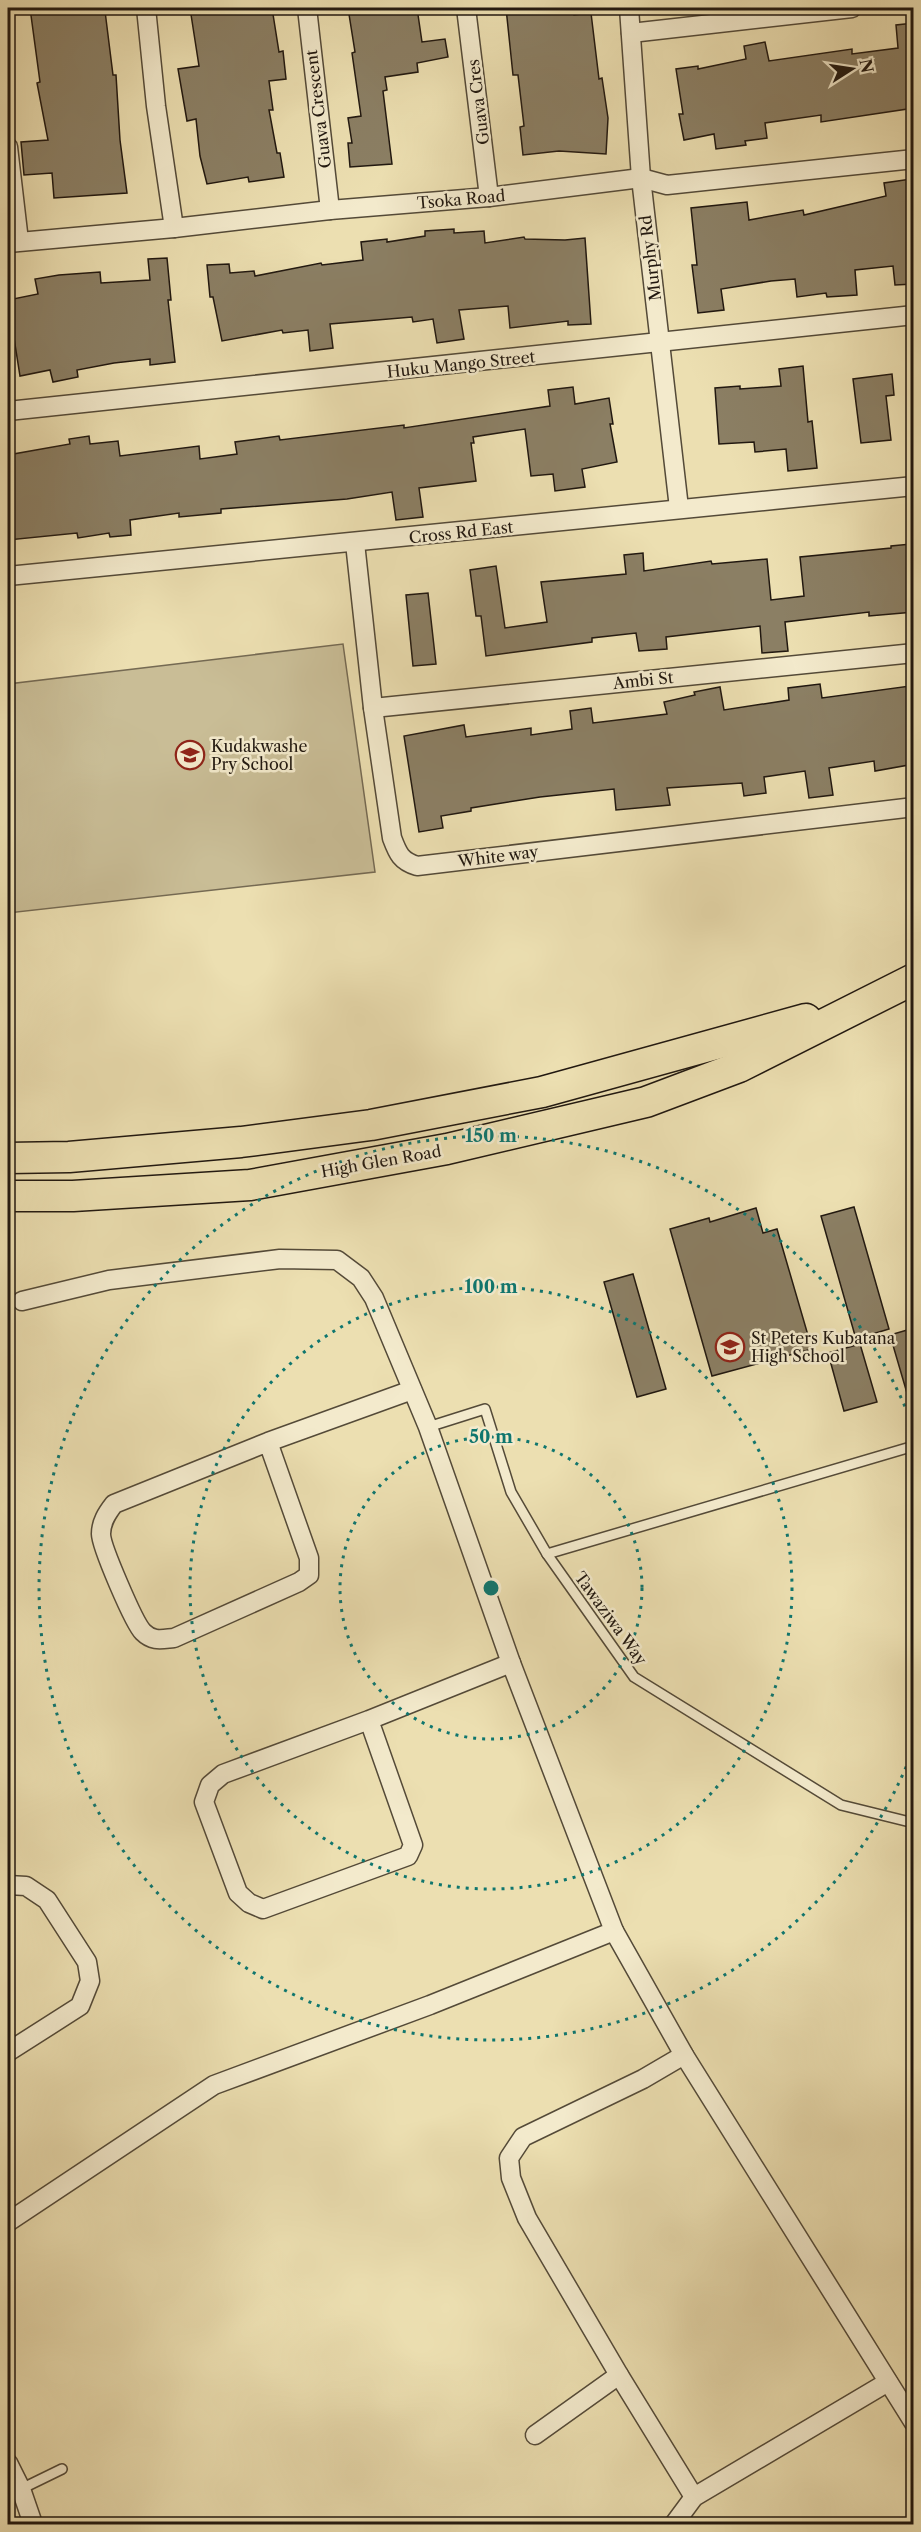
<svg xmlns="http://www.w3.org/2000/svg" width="921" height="2532" viewBox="0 0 921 2532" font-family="'Libre Caslon Text',serif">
<rect width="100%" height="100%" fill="#ecdfb1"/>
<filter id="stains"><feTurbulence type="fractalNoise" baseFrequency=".00333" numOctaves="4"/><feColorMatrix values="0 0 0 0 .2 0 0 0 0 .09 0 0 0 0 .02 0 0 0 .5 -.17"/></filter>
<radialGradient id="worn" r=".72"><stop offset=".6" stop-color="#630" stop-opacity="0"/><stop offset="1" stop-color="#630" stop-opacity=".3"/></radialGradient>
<path fill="#c9bd96" stroke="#756a53" stroke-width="1.5" d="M343 644 375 872 8 913V684Z"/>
<g fill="#8b7f64" stroke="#211810" stroke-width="1.5">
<path d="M30 8H99V12L105 11 113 75H116L120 140 127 193 54 198 52 173 24 175 21 142 48 140 37 83 40 82Z"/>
<path d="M190 8H272L279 52 283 51 286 79 269 81 273 110H269L277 153H280L284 177 249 182 248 177 207 184 200 156 196 119 187 121 178 69 199 66Z"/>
<path d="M348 8H417L422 42 445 39 448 57 417 63 418 72 385 77 387 90 383 91 392 164 350 167 348 143H352L348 118 361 116 352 53 355 52Z"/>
<path d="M506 8H573L574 15 591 13 599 79 602 78 608 118 606 154 559 151 523 155 520 127 524 126 518 75H513Z"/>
<path d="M914 23V108L821 122V115L765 123 767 138 745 141 746 145 716 149 714 134 684 140 679 114H683L676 69 698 66V69L746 59 744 46 765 42 769 61 852 49V54L898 48 896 25Z"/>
<path d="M911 179 914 203V284L895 285 893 266 855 270 857 295 827 297 826 293 797 297 795 279 771 281 721 289 724 310 698 313 692 265H697L691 208 747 202 749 220 803 210 804 215 886 196 884 183Z"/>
<path d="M454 229V233L484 231 485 243 524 237 525 239 565 240 585 238 591 324 568 325V321L510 328 508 306 459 310 464 339 437 343 433 319 413 322 412 317 330 324 333 348 310 351 308 330 283 333 282 330 222 341 213 297H210L207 265 229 264 230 273 254 271 255 276 321 263 322 265 363 260 361 242 387 239V242L425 236V231Z"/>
<path d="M167 258 171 300H168L175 362 150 365V359L114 363 77 370 78 377 53 382 50 370 20 376 8 300 38 294 35 279 59 275 100 272 101 283 150 280 148 259Z"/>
<path d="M803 366 808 422 812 421 817 468 788 471 786 449 755 452 754 442 719 444 715 388 740 386V389L781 386 779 369Z"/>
<path d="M892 374 894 395 886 396 891 440 861 443 853 379Z"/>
<path d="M573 387 575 404 609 398 613 424H610L617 462 582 469 585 487 555 491 553 474 531 476 525 429 473 437 474 443H471L476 481 419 488 423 517 396 520 392 492 347 499 221 509V513L179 517V513L130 520 131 535 110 537 109 533 78 538 77 533 8 540V455L70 444 69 439 89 436 90 444 118 441 120 456 199 446 200 459 237 454 235 442 279 436 280 440 404 425V428L550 406 548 390Z"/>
<path d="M911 544 914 612 869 616V612L785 622 788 651 762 653 760 626 666 637 667 649 639 651 636 633 592 638V642L486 656 481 616H476L470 570 496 566 505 628 547 622 541 582 626 574 624 555 643 553 644 571 711 561 712 564 767 559 771 600 804 596 800 557 891 548V546Z"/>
<path d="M428 593 436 664 413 666 406 595Z"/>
<path d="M820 684 822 698 910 686 914 715V764L875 771 874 761 829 768 833 795 809 798 805 771 764 777 766 793 744 796 742 783 667 788 670 805 616 810 614 789 540 797 471 808V811L441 816 443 828 419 832 404 736 464 725 466 737 531 728V735L572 729 570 711 591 708 593 723 667 714 664 702 695 695 694 692 720 687 724 710 789 700 788 688Z"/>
<path d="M854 1207 889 1329 856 1339 821 1216Z"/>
<path d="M756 1208 763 1233 777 1229 812 1349 712 1376 670 1229 709 1218 710 1222Z"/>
<path d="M633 1274 666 1389 637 1397 604 1282Z"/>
<path d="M914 1328V1400H909L890 1335Z"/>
<path d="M860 1344 877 1402 844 1411 828 1353Z"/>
</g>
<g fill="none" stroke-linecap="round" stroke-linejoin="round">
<g stroke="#544a38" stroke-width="12">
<g id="lane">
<path d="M428 1427 485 1409 511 1492 547 1554 634 1677 841 1805 914 1823"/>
<path d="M547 1554 914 1446"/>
<path d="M21 2489 62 2469"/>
</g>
</g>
<g stroke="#544a38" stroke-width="21">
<g id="street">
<path d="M146 8 156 106 174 228"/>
<path d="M307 8 330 210"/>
<path d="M466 8 489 197"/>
<path d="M629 8 641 178 679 508"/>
<path d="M631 33 852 8"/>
<path d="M8 147 19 241"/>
<path d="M8 243 174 228 330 210 489 197 641 178 667 185 914 159"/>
<path d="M8 411 914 315"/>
<path d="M355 543 373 708 392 838C398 854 401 861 417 866L914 807"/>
<path d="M8 576 914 486"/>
<path d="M373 708 914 653"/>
<path d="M268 1442 309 1558V1575L299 1582 174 1638C162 1639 153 1642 143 1632 134 1623 101 1546 101 1534 101 1522 107 1513 114 1504L268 1442 412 1390"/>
<path d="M369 1720 413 1845 408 1856 263 1909 249 1903 238 1893 204 1802 210 1785 223 1774 369 1720 511 1663"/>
<path d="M8 1885 26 1886 47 1900 87 1962 90 1981 80 2006 8 2052"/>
<path d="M614 1931 684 2055 914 2423"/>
<path d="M684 2055 643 2079 523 2137 509 2158 511 2178 527 2218 619 2375 694 2497"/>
<path d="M8 2222 214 2085 430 2005 614 1931 511 1663 428 1427 374 1298 361 1278 337 1260 280 1259 109 1280 22 1301"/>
<path d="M535 2435 619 2375"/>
<path d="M8 2463 21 2489 33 2524"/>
<path d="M674 2524 694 2497 888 2382"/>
</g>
</g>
<g stroke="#211810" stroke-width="33">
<g id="primary">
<path d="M8 1158 69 1157 241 1142 371 1125 542 1092 806 1019"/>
<path d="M8 1196H73L250 1185 447 1149 646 1102 739 1067 914 979"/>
</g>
</g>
<use href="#lane" stroke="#f3eacc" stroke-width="9"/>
<use href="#street" stroke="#f3eacc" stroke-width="18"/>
<use href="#primary" stroke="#ecdfb1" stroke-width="30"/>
</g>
<g fill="none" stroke="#0f766e" stroke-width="3" stroke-dasharray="3 6">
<circle cx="491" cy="1588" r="151"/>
<circle cx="491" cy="1588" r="301"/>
<path d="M913 1750A452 452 0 1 1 913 1426"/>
</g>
<defs>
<g id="school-ring" transform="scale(1.5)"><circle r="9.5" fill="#f3eacc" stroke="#8f2418" stroke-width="1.5"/><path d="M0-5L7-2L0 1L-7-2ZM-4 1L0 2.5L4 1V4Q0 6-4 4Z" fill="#8f2418"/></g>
</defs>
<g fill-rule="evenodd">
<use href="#school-ring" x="190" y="755"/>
<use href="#school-ring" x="730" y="1347"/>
</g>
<g text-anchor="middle" stroke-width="5" stroke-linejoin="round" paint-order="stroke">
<g font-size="16" fill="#211810" stroke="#f3eacc">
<text transform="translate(478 102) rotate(-97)" y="6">Guava Cres</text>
<text transform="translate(318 109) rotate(-97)" y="6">Guava Crescent</text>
<text transform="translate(461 199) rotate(-5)" y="6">Tsoka Road</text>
<text transform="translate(650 258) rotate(-97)" y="6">Murphy Rd</text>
<text transform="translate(461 364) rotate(-6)" y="6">Huku Mango Street</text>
<text transform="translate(461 532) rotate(-6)" y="6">Cross Rd East</text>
<text transform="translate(643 680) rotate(-6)" y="6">Ambi St</text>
<text transform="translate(498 856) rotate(-7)" y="6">White way</text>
<text transform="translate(381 1161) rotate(-10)" y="6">High Glen Road</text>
<text transform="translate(611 1618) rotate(54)" y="6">Tawaziwa Way</text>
</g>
<g font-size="16" fill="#211810" stroke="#f3eacc" text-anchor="start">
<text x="211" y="752">Kudakwashe<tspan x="211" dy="18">Pry School</tspan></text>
<text x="751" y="1344">St Peters Kubatana<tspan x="751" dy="18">High School</tspan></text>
</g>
</g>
<circle cx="491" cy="1588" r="9" fill="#0f766e" stroke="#f3eacc" stroke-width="3"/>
<g font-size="18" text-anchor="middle" font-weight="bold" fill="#0f766e" stroke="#f3eacc" stroke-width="5" stroke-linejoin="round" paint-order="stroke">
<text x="491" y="1142">150 m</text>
<text x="491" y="1293">100 m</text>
<text x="491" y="1443">50 m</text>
</g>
<rect width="921" height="2532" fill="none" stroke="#ecdfb1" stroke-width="30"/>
<rect x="9" y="9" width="903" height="2514" fill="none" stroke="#211810" stroke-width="3"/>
<rect x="15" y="15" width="891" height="2502" fill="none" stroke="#211810" stroke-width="1.5"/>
<g transform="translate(852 69) rotate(78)" stroke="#f3eacc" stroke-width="4.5" paint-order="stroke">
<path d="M0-4.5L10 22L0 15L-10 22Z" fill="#211810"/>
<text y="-9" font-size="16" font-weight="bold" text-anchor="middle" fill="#211810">N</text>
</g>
<rect width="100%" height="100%" filter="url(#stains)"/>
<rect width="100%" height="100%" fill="url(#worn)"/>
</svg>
